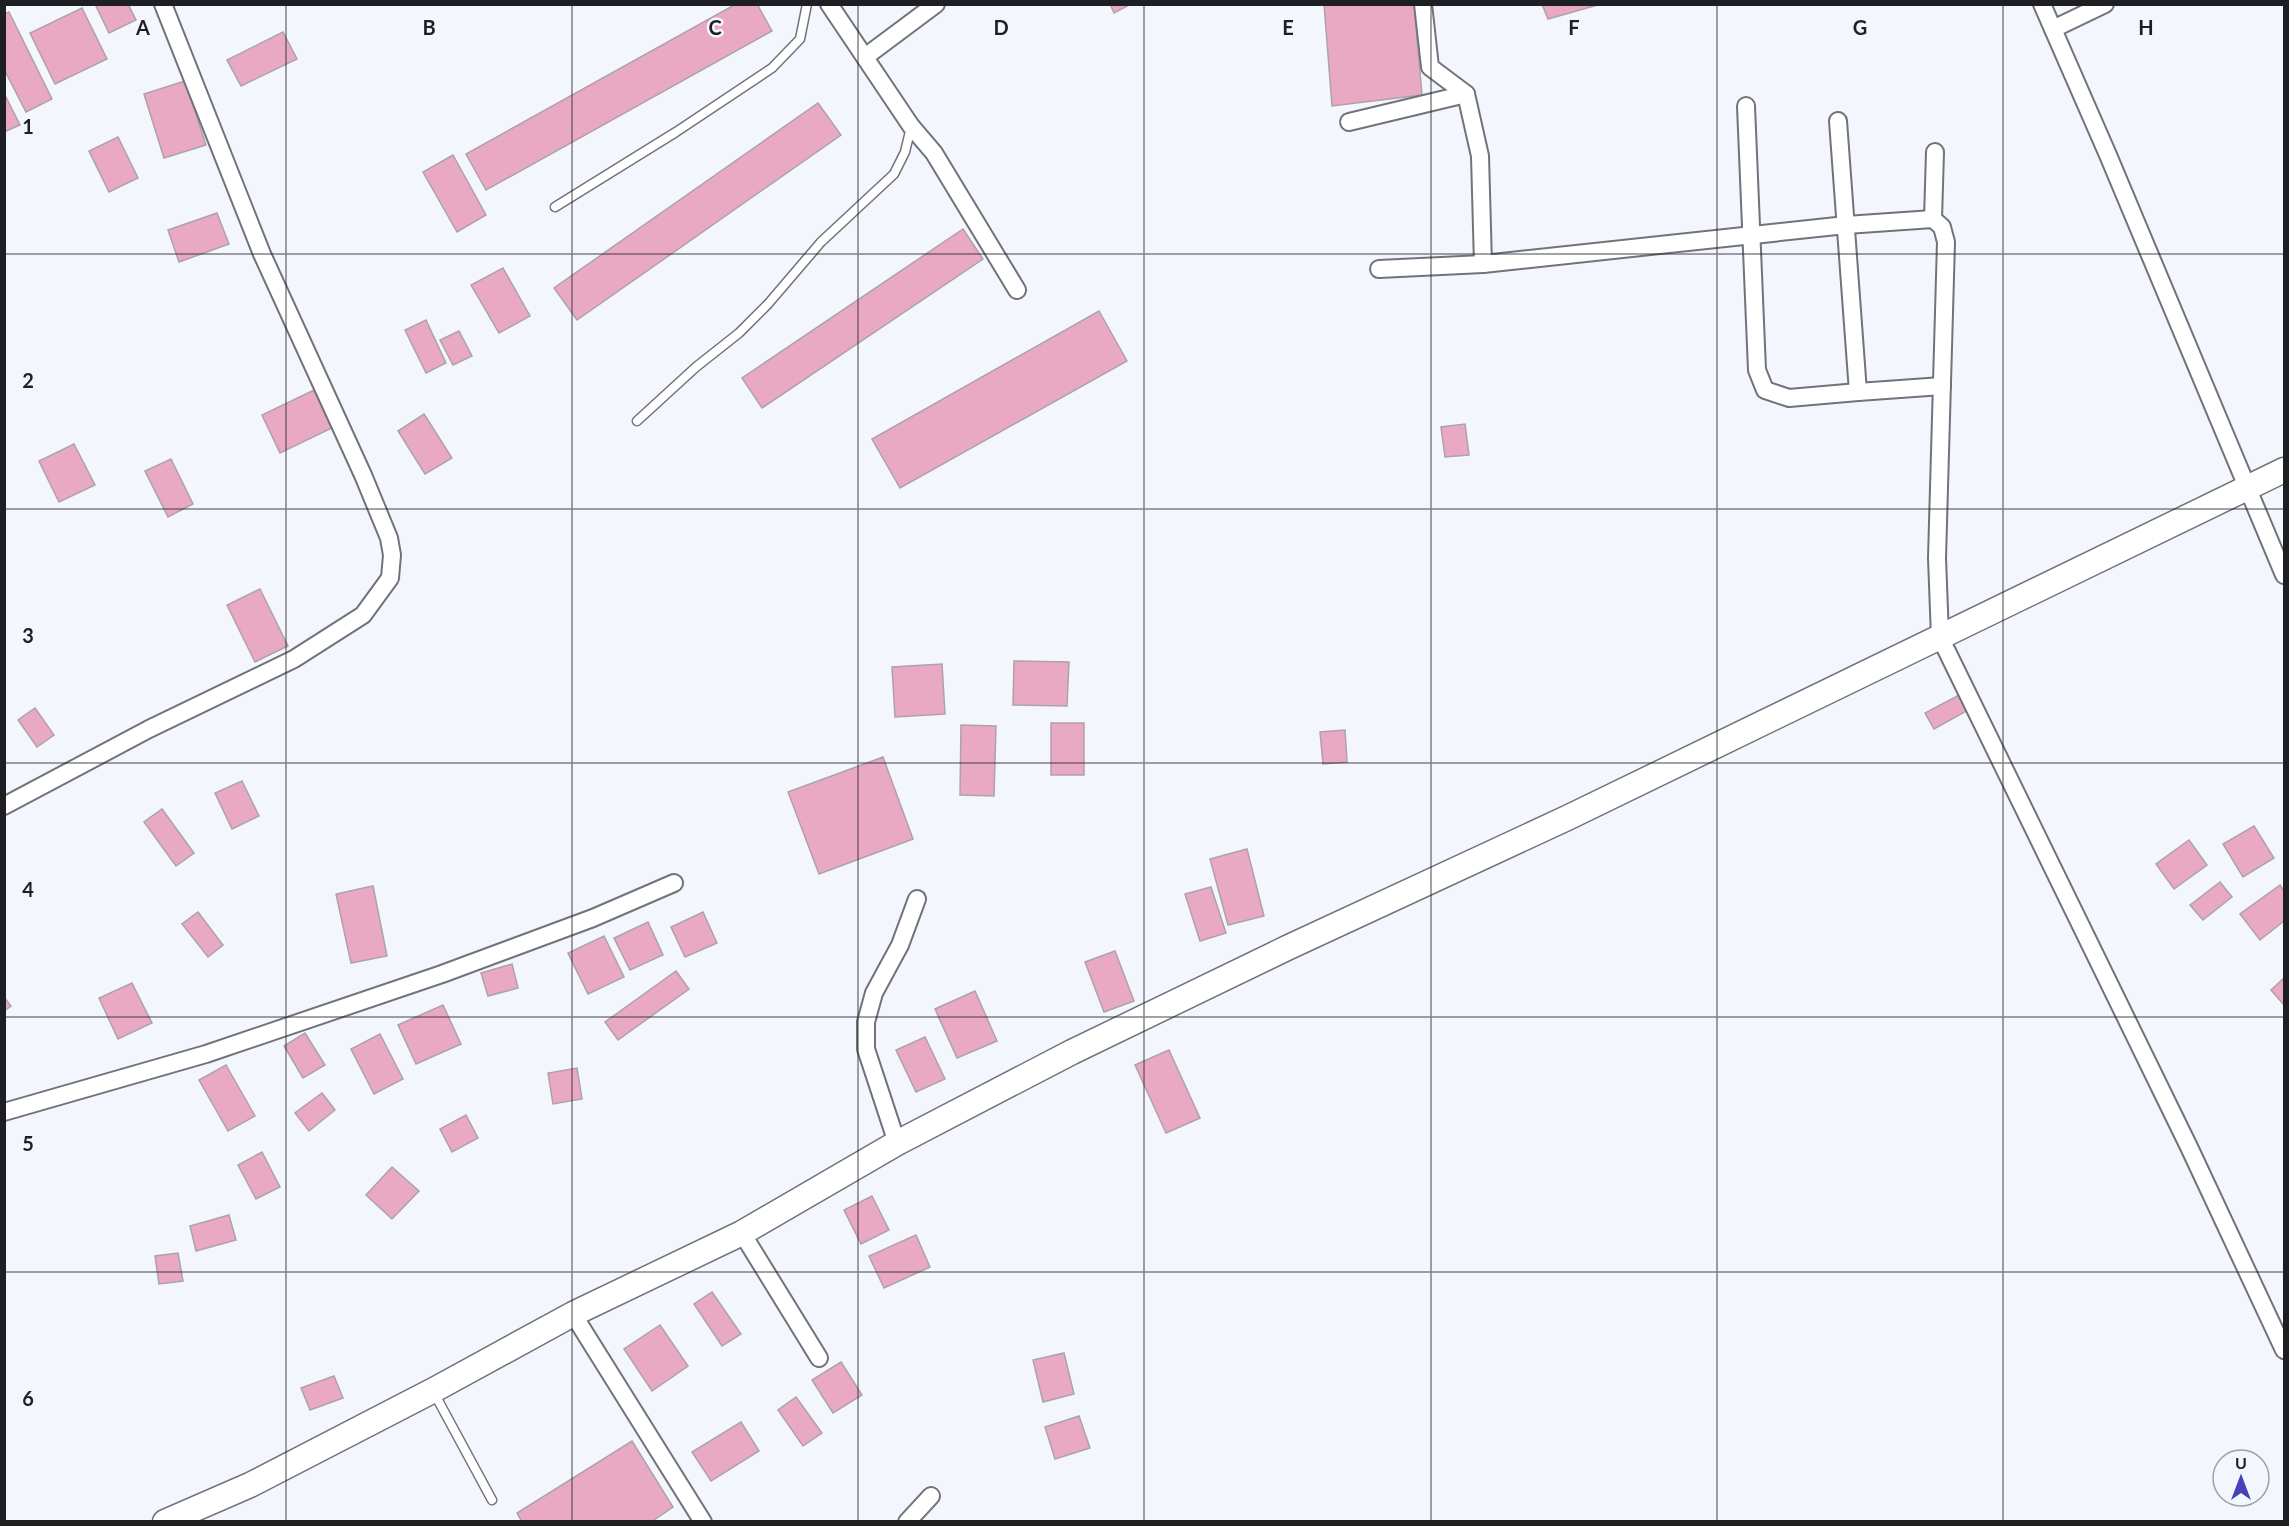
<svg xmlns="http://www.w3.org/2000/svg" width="2289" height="1526" viewBox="0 0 2289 1526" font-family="Lato,sans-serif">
<rect width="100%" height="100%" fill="#f4f6fe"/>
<g fill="#eaa9c3" stroke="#ada2a6" stroke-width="1.5">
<path d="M95 4H128L136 20 109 33Z"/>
<path d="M736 4H757L772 31 486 190 466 154Z"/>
<path d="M1110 4H1131L1114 13Z"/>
<path d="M1324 4H1414L1422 95 1332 106Z"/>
<path d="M1542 4H1601L1548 19Z"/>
<path d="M82 8 107 59 55 84 30 33Z"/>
<path d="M9 12 52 99 26 112 4 69V14Z"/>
<path d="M283 32 297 59 241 86 227 60Z"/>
<path d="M185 81 206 145 164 158 144 94Z"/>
<path d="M4 93 20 125 4 132Z"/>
<path d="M818 103 841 135 577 320 554 288Z"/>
<path d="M118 137 138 178 109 192 89 151Z"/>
<path d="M453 155 486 215 457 232 423 172Z"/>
<path d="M217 213 229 244 179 262 168 230Z"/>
<path d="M963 229 983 259 762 408 742 378Z"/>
<path d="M503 268 530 316 499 333 471 285Z"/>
<path d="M1099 311 1127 361 900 488 872 439Z"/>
<path d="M426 320 446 363 426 373 405 330Z"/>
<path d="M459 331 472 356 453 365 440 340Z"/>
<path d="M314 390 332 428 280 453 262 415Z"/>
<path d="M424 414 452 458 425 474 398 431Z"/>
<path d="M1465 424 1469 455 1445 457 1441 427Z"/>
<path d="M74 444 95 485 59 502 39 461Z"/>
<path d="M171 459 193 504 168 517 145 471Z"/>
<path d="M260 589 288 646 255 662 227 605Z"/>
<path d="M1014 661 1069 662 1067 706 1013 705Z"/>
<path d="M942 664 945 714 895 717 892 667Z"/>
<path d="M1961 694 1970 709 1934 729 1925 713Z"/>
<path d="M35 708 54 735 37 747 18 720Z"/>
<rect x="1051" y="723" width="33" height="52"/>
<path d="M961 725 996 726 994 796 960 795Z"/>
<path d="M1345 730 1347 762 1323 764 1320 732Z"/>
<path d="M883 757 913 839 819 874 788 792Z"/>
<path d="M242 781 259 816 232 829 215 793Z"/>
<path d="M162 809 194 853 176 866 144 822Z"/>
<path d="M2254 826 2274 858 2243 877 2223 844Z"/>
<path d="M2189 840 2207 865 2174 889 2156 864Z"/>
<path d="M1247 849 1264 916 1228 925 1210 859Z"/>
<path d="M2220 882 2232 897 2203 920 2190 905Z"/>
<path d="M2280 885 2284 891V921L2260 940 2240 914Z"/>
<path d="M373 886 387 956 351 963 336 894Z"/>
<path d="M1211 887 1226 933 1200 941 1185 894Z"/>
<path d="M198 912 223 945 208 957 182 924Z"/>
<path d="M703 912 717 943 685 957 671 927Z"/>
<path d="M648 922 663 955 630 970 614 938Z"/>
<path d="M604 936 624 977 588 994 568 953Z"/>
<path d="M1115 951 1134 1001 1104 1012 1085 962Z"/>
<path d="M512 964 518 988 488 996 481 973Z"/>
<path d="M676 971 689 989 618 1040 605 1022Z"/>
<path d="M2284 978V1005L2271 990Z"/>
<path d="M132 983 152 1023 118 1039 99 998Z"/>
<path d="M975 991 997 1041 957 1058 935 1009Z"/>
<path d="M4 997 11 1006 4 1011Z"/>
<path d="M443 1005 461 1044 416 1064 398 1025Z"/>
<path d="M305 1033 325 1065 303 1078 284 1046Z"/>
<path d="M380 1034 403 1079 374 1094 351 1049Z"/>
<path d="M925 1037 945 1079 916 1092 896 1050Z"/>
<path d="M1169 1050 1200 1118 1166 1133 1135 1065Z"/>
<path d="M226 1065 255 1116 228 1131 199 1080Z"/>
<path d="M577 1068 582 1099 553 1104 548 1073Z"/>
<path d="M322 1093 335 1110 309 1131 295 1113Z"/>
<path d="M466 1115 478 1138 452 1152 440 1129Z"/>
<path d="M262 1152 280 1187 256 1199 238 1165Z"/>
<path d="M392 1167 419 1191 392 1219 366 1195Z"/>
<path d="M872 1196 889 1230 861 1244 844 1210Z"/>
<path d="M229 1215 236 1240 196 1251 190 1226Z"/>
<path d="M916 1235 930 1267 884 1288 869 1256Z"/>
<path d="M178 1253 183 1281 159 1284 155 1256Z"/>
<path d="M712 1292 741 1334 722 1346 694 1304Z"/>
<path d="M660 1325 688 1366 652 1391 624 1349Z"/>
<path d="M1064 1353 1074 1394 1043 1402 1033 1360Z"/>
<path d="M841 1362 862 1395 833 1413 812 1380Z"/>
<path d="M334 1376 343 1398 310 1410 301 1388Z"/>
<path d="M796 1397 822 1433 803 1446 778 1410Z"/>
<path d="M1079 1416 1090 1448 1055 1459 1045 1427Z"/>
<path d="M741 1422 759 1451 711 1481 692 1452Z"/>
<path d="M632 1441 673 1507 651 1522H522L517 1513Z"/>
</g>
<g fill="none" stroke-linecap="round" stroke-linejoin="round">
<g stroke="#71727c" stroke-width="11">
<g id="lane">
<path d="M555 207 676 132 772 68 800 39 807 4"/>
<path d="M637 421 696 367 739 333 768 304 821 242 894 174 905 152 911 127"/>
<path d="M433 1391 492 1500"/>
</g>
</g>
<g stroke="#71727c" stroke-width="20">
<g id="street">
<path d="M829 4 911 126 934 153 1017 290"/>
<path d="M1423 4 1430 67 1466 94 1480 156 1483 264 1846 225 1933 219 1942 227 1946 242 1937 558 1940 637 2189 1147 2284 1350"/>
<path d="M2042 4 2108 155 2284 575"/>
<path d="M2053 29 2105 4"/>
<path d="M865 57 936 4"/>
<path d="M1746 106 1757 370 1765 390 1789 398 1858 392"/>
<path d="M1838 121 1858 392 1942 386"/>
<path d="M1349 122 1466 94"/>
<path d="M1933 219 1935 152"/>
<path d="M1379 269 1483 264"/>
<path d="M4 806 149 729 294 659 363 615 390 578 392 555 389 538 363 475 262 254 163 4"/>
<path d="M4 1112 206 1054 442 974 593 918 674 883"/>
<path d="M897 1143 866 1049V1022L874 993 900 945 917 899"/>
<path d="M742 1233 819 1358"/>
<path d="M573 1314 703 1522"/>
<path d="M907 1522 931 1496"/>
</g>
</g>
<g stroke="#71727c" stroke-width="27">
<path id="secondary" d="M165 1522 250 1485 432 1391 573 1314 742 1233 897 1143 1072 1052 1289 947 1567 818 2284 470"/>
</g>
<use href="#lane" stroke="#fff" stroke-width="8"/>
<use href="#street" stroke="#fff" stroke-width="16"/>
<use href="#secondary" stroke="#fff" stroke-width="24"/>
</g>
<path fill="none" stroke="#1e1f23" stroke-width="1.5" stroke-opacity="0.55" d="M286 4V1522M572 4V1522M858 4V1522M1144 4V1522M1431 4V1522M1717 4V1522M2003 4V1522M4 254H2284M4 509H2284M4 763H2284M4 1017H2284M4 1272H2284"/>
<g font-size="20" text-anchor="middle" font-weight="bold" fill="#1e1f23" stroke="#f4f6fe" stroke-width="5" stroke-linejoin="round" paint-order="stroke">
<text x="143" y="35">A</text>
<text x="429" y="35">B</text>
<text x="715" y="35">C</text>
<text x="1001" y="35">D</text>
<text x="1288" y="35">E</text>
<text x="1574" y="35">F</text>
<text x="1860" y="35">G</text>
<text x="2146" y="35">H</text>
<text x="28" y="134">1</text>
<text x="28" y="388">2</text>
<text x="28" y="643">3</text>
<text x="28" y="897">4</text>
<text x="28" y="1151">5</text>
<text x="28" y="1406">6</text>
</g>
<rect width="2289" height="1526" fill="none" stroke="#1e1f23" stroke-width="12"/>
<g transform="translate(2241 1478)"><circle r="28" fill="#f4f6fe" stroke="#9ea0a6" stroke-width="1.5"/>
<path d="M0-4.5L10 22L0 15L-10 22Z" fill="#4742b8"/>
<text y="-9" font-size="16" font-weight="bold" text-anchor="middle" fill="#1e1f23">U</text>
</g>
</svg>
